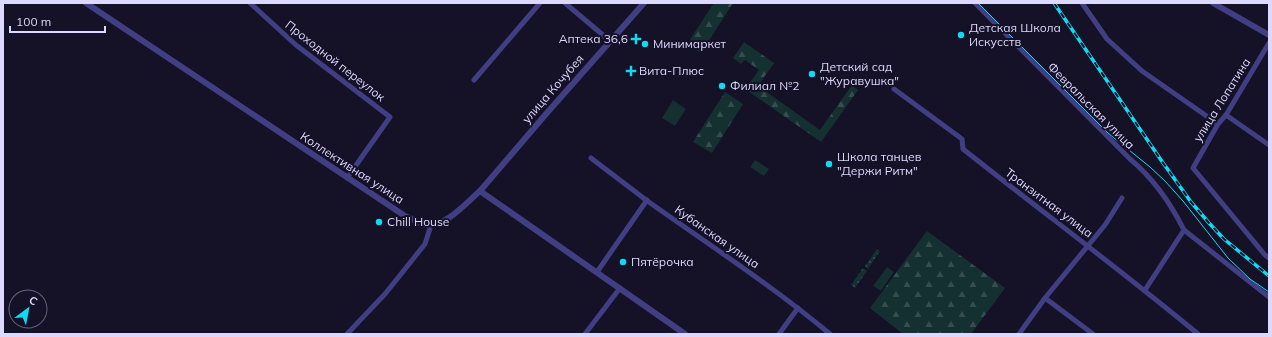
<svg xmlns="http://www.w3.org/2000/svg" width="1272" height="337" viewBox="0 0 1272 337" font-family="Mulish,sans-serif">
<defs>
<pattern id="grass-dots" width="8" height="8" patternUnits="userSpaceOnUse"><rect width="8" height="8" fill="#143030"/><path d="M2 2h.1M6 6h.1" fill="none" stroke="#364d4f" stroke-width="1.8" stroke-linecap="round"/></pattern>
<pattern id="forest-firs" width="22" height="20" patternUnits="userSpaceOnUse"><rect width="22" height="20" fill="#143030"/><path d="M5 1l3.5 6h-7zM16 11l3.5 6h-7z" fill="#364d4f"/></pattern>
</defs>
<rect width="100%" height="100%" fill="#151127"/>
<g fill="url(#grass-dots)">
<path d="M877 249 880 251 868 269 865 266Z"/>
<path d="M863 268 867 271 855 288 851 285Z"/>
</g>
<g fill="url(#forest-firs)">
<path d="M714 3H733L701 53 687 44Z"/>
<path d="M744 42 774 63 758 86 820 130 852 85 858 90 821 142 745 89 759 70 745 60 741 64 733 58Z"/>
<path d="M725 92 743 104 712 153 693 142Z"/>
<path d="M927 231 1005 288 971 334H903L870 308Z"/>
</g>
<g fill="#143030">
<path d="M673 100 686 109 675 126 662 118Z"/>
<path d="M755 160 769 169 764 176 750 167Z"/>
<path d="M887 267 894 272 881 291 873 286Z"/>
</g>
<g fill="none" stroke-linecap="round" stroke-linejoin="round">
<g stroke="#423e83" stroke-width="5">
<path d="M250 3 296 45 390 117 347 178"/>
<path d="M565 3 610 41"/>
<path d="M975 3 1130 159C1154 179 1170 202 1184 230L1145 290"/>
<path d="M1082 3 1107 39 1142 71 1218 124"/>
<path d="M1269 43 1226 115 1218 124 1193 168 1265 255 1269 258"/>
<path d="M474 80 540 3"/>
<path d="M894 89 962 139 963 149C1041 211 1121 270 1198 334"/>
<path d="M1226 115 1269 145"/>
<path d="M591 158C609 172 628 186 646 200 708 244 771 285 830 334"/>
<path d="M1184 230 1269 297"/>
<path d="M597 272 647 200"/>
<path d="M1045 298 1093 334"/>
<path d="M347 334 385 294 425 244 431 225"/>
<path d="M585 334 620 288"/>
<path d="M779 334 798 308"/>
<path d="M1019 334 1045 298 1105 225 1122 198"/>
</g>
<g stroke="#423e83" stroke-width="6">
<path d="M86 3 405 216C411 218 419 223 425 225 444 229 467 202 480 191L685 334"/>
<path d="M1213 3 1269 35"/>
<path d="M480 191 546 114 644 3"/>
</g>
<path stroke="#0fdaf3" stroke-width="1" d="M978 3 1108 133 1150 167 1165 181 1183 201 1228 258 1250 279 1269 292"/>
<g stroke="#0fdaf3" stroke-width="3.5">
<path id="rail" d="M1054 3 1161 160 1191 202 1209 223 1224 239 1269 276"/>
</g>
<use href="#rail" stroke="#151127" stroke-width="2" stroke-dasharray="6" stroke-linecap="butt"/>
</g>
<g fill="#0fdaf3" stroke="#151127" stroke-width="1.5">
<circle cx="961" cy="35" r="4"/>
<path d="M634 33h4v4h4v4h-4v4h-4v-4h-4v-4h4z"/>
<circle cx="645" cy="44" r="4"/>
<path d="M629 65h4v4h4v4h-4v4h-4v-4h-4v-4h4z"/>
<circle cx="812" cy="74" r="4"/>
<circle cx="722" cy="86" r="4"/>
<circle cx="829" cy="164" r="4"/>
<circle cx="379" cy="222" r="4"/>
<circle cx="623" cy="262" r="4"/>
</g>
<g text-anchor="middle" stroke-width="4" stroke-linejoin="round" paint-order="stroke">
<g font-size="12" fill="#ddd8fd" stroke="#151127" text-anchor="start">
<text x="969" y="32">Детская Школа<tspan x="969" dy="14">Искусств</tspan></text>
<text x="628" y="43" text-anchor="end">Аптека 36,6</text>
<text x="653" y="48">Минимаркет</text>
<text x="820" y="71">Детский сад<tspan x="820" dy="14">"Журавушка"</tspan></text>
<text x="639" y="75">Вита-Плюс</text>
<text x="730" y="90">Филиал №2</text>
<text x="837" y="161">Школа танцев<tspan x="837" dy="14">"Держи Ритм"</tspan></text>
<text x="387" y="226">Chill House</text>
<text x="631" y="266">Пятёрочка</text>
</g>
<g font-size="12" fill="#ddd8fd" stroke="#151127">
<text transform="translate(335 61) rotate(38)" y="4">Проходной переулок</text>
<text transform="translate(553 89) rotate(-49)" y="4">улица Кочубея</text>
<text transform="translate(1222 100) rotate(-58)" y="4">улица Лопатина</text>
<text transform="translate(1091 106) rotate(45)" y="4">Февральская улица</text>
<text transform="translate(352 168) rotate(33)" y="4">Коллективная улица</text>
<text transform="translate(1049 203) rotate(37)" y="4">Транзитная улица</text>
<text transform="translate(717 237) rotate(35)" y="4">Кубанская улица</text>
</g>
</g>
<rect width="1272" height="337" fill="none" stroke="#ddd8fd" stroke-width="8"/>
<g transform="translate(28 309) rotate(32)"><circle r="19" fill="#151127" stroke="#65617d"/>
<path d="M0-3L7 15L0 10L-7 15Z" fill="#0fdaf3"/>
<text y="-6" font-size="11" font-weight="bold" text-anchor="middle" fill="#ddd8fd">С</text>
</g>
<path d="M10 26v6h95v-6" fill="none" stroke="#ddd8fd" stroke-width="2"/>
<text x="16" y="26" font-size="12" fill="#ddd8fd" stroke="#151127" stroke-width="3" paint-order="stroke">100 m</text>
</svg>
